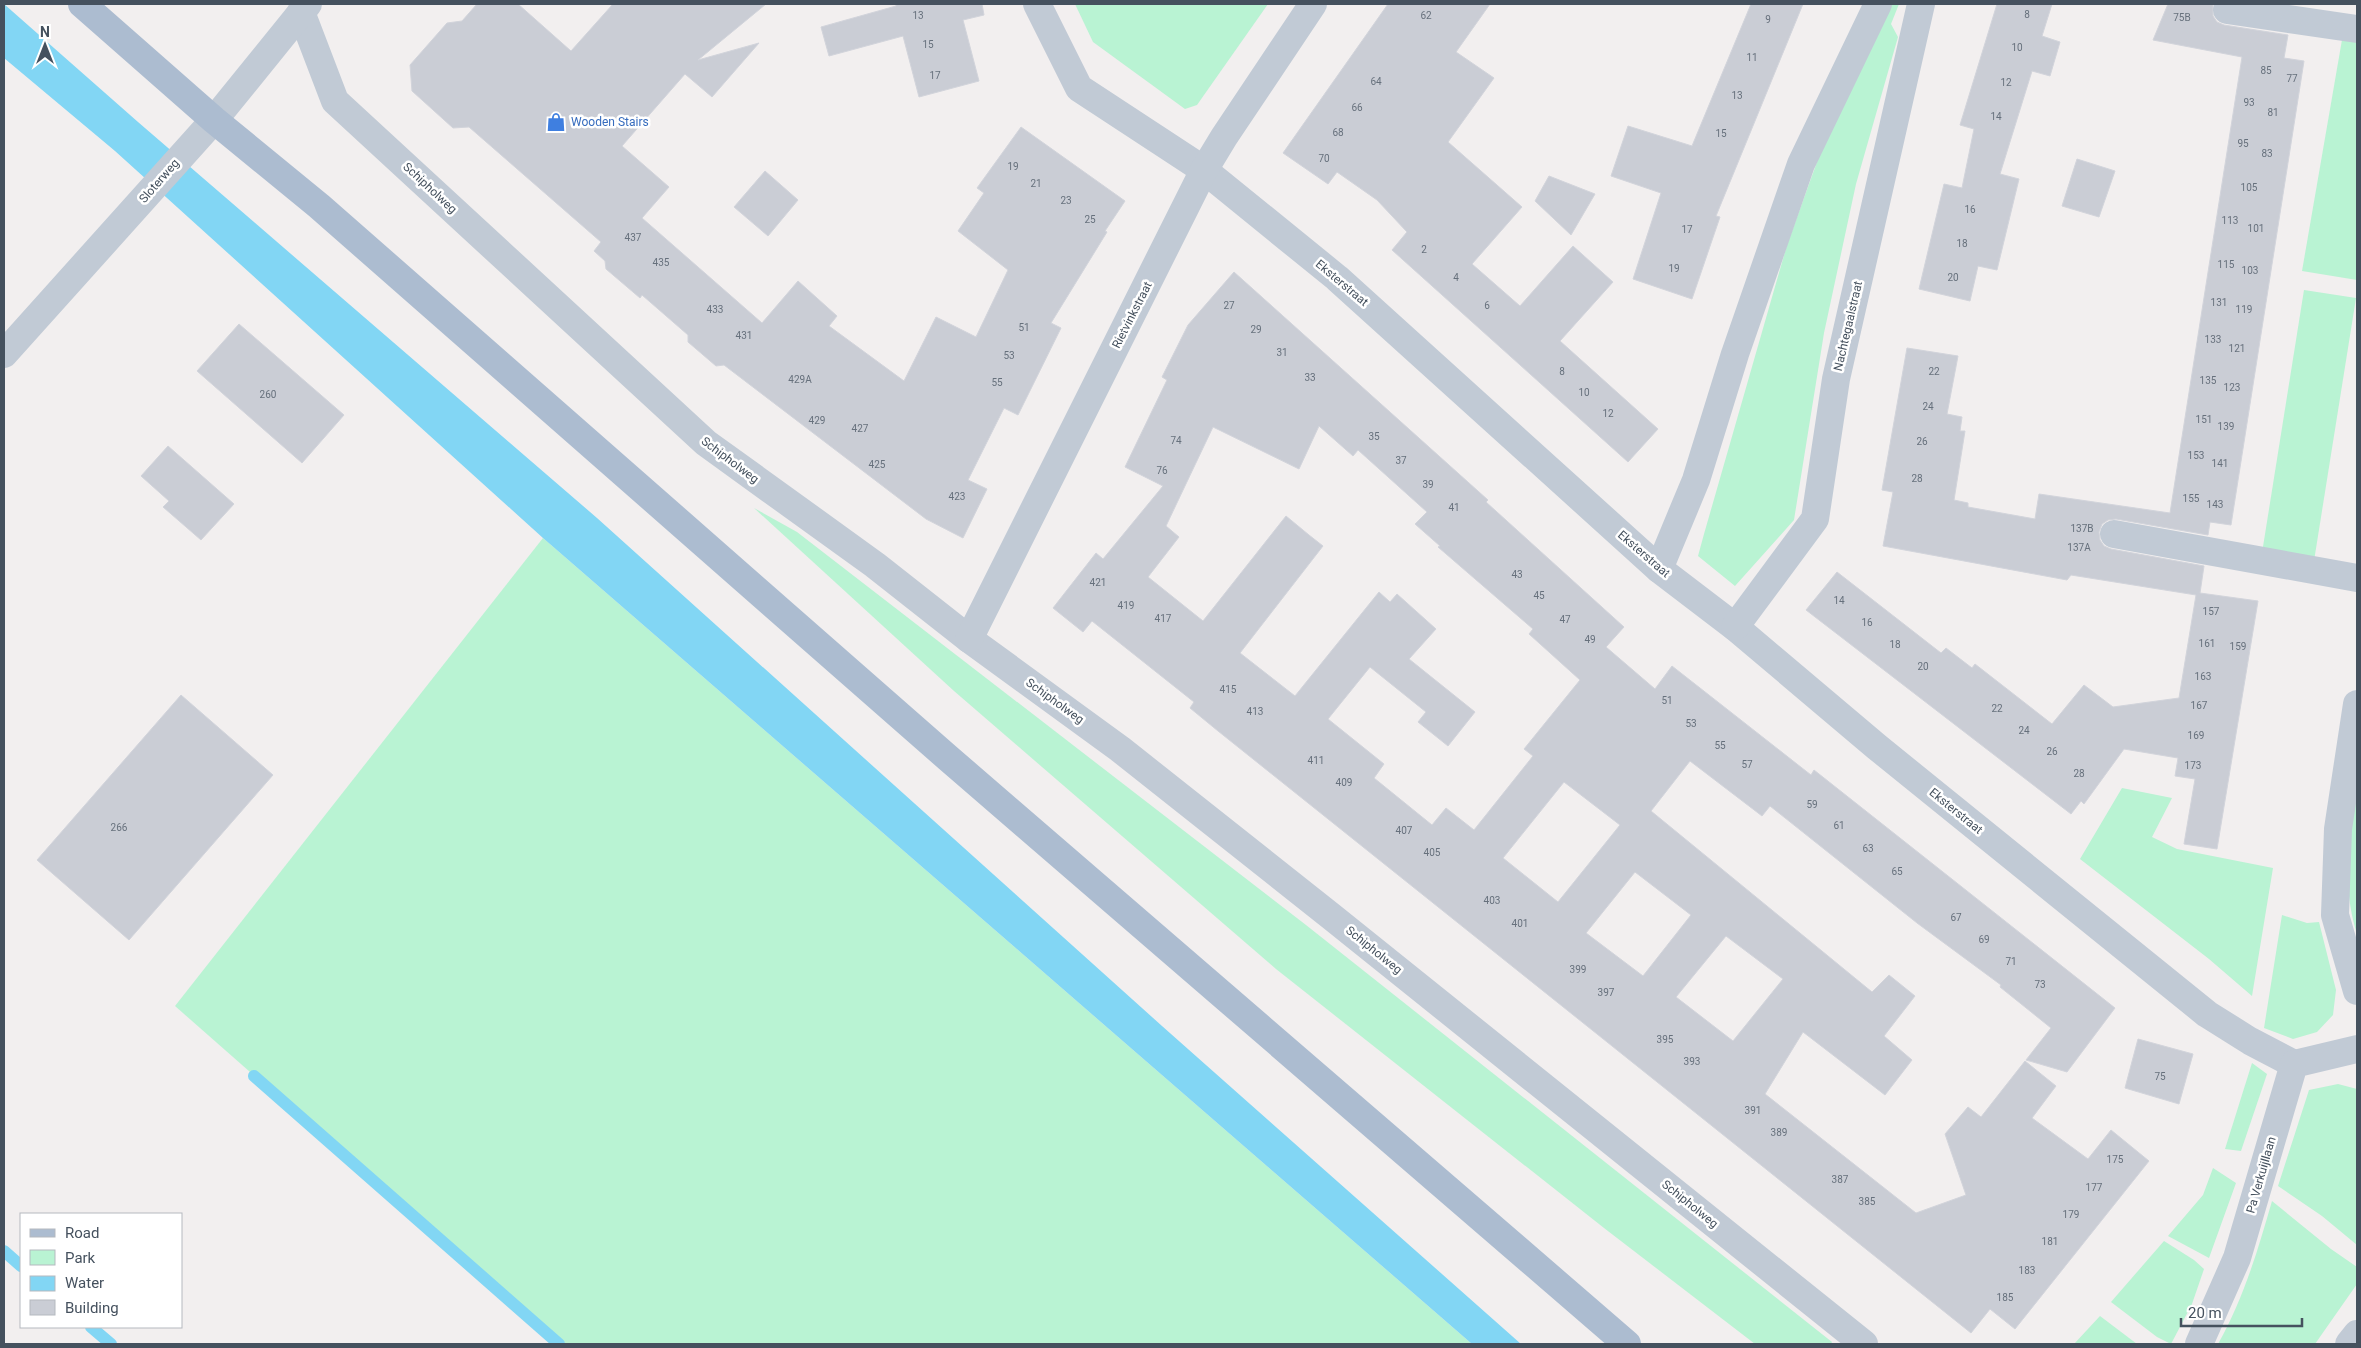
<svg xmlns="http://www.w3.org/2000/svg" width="2361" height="1348" viewBox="0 0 2361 1348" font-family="Roboto,sans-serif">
<rect width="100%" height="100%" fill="#f2efef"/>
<g fill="#b9f3d3">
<path d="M1075 4H1268L1197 105 1185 109 1093 42Z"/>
<path d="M1886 4H1899L1891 24 1898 37 1856 184 1824 333 1794 520 1735 586 1698 556 1704 534 1787 245 1826 137Z"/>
<path d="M2343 34 2357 37V280L2302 271Z"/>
<path d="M2304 290 2356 298 2314 561 2262 553Z"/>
<path d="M754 508 797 532 1306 925 1832 1342 1831 1344H1755L1604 1228 1276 969 954 691Z"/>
<path d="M543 538 1472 1344H559L175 1006Z"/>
<path d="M2357 697V934C2336 871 2352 765 2357 697Z"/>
<path d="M2122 788 2172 798 2152 837 2177 849 2273 868 2252 996 2209 959 2080 859Z"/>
<path d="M2282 915 2307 923 2319 922 2336 990 2333 1015 2317 1032 2293 1039 2264 1028Z"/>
<path d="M2252 1063 2267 1074 2241 1151 2225 1149Z"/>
<path d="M2338 1084 2357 1089V1245L2322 1216 2278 1186 2309 1090Z"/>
<path d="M2213 1168 2236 1183 2209 1258 2168 1236 2203 1195Z"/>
<path d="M2272 1201 2331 1249 2357 1267V1284L2315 1344H2218C2243 1300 2258 1250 2272 1201Z"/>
<path d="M2164 1241 2194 1260 2204 1269 2192 1304 2171 1344 2157 1337 2111 1302Z"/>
<path d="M2100 1316 2137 1344H2074Z"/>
</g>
<path fill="#82d6f4" d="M4 4 138 122 597 518 1162 1026 1521 1344H1472L543 538 115 151 4 58Z"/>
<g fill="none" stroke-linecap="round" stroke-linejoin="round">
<g stroke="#82d6f4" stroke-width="12">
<path d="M254 1076 559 1344"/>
<path d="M4 1251 21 1266"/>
<path d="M91 1327 111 1344"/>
</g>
</g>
<g fill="#cacdd5" stroke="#d2d4db" fill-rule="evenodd">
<path d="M477 4H518L571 51 613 4H766L698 60 759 43 712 97 685 74 622 146 669 187 642 218 762 323 798 281 837 316 829 326 904 381 936 317 976 337 1008 270 958 231 984 193 977 188 1021 127 1125 201 1105 231 1107 232 1051 323 1061 328 1018 415 1004 408 968 480 987 489 963 538 926 519 724 365 716 366 688 342V335L642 295 640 298 606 269 605 261 594 251 601 242 469 127 453 128 412 91 410 65 447 23 462 21Z"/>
<path d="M896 4H982L984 15 963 20 979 81 919 97 903 36 829 56 821 27 896 6Z"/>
<path d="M1388 4H1490L1456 52 1494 78 1448 142 1522 207 1472 264 1520 306 1573 246 1613 282 1560 341 1658 429 1628 462 1392 250 1407 232 1377 200 1337 172 1328 184 1283 153Z"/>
<path d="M1751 4H1803L1716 216 1720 217 1692 299 1633 279 1661 193 1611 176 1628 126 1692 146Z"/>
<path d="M1997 4H2052L2042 36 2060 42 2050 76 2032 71 2000 174 2019 179 1997 270 1978 266 1970 301 1919 289 1944 184 1962 188 1974 129 1960 125Z"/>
<path d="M2168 4H2213V16L2217 22 2224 25 2288 35 2284 58 2304 61 2231 525 2210 522 2208 535 2116 519 2108 520 2102 524 2099 532 2100 540 2104 546 2111 549 2204 566 2200 593 2258 601 2217 849 2184 844 2195 779 2175 776 2178 758 2124 749 2084 804 2081 801 2071 814 1806 610 1837 572 1941 653 1946 648 1972 668 1975 664 2052 724 2084 685 2113 707 2179 698 2196 595 2071 575 2067 580 1883 546 1893 492 1882 490 1907 348 1958 356 1947 414 1962 417 1960 431H1965L1954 500 1968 503V507L2035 519 2039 494 2170 513 2242 57 2153 40Z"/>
<path d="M2077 159 2115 171 2099 217 2062 206Z"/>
<path d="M765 171 798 200 768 236 734 207Z"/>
<path d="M1549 176 1595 194 1571 235 1535 201Z"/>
<path d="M1234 272 1488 500 1486 502 1624 627 1606 647 1655 689 1672 666 1811 775 1814 770 2115 1008 2067 1072 2026 1060 2051 1028 2000 987 2001 985 1917 923 1770 806 1762 816 1690 761 1651 811 1872 992 1889 975 1915 996 1884 1036 1912 1060 1885 1095 1803 1032 1765 1094 1916 1213 1966 1195 1945 1134 1968 1107 1981 1117 2025 1061 2056 1086 2032 1118 2088 1159 2111 1130 2149 1161 2015 1329 1990 1309 1971 1333 1218 731 1190 708 1194 702 1092 621 1083 632 1053 608 1096 553 1103 559 1163 486 1125 467 1167 380 1162 377 1188 325ZM1319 426 1353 456 1358 450 1427 512 1415 524 1440 546 1438 547 1533 629 1529 634 1580 680 1524 749 1533 756 1474 830 1446 808 1432 825 1374 778 1384 764 1328 719 1370 667 1426 712 1418 722 1448 746 1475 712 1409 659 1436 629 1397 594 1390 602 1379 592 1295 696 1240 653 1323 546 1309 535 1286 516 1203 621 1148 577 1179 537 1166 526 1213 427 1299 469ZM1564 782 1620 825 1558 902 1503 858ZM1635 872 1691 915 1643 976 1586 933ZM1726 936 1783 979 1733 1041 1676 997Z"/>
<path d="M239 324 344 415 302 463 197 371Z"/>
<path d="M168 446 234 504 201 540 163 507 169 501 141 476Z"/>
<path d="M181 695 273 775 129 940 37 860Z"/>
<path d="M2138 1039 2193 1054 2179 1104 2125 1088Z"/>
</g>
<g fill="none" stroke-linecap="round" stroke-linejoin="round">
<g stroke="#c1cad5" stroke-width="28">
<path d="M1037 4 1079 88 1204 170 1337 278 1659 569 1735 627 1877 747 2207 1014 2250 1041 2294 1064"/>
<path d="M2227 10 2357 29"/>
<path d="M301 12 335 101 706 443 875 565 969 639 1120 749 1332 917 1864 1344"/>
<path d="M4 354 214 120 308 4"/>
<path d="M2114 534 2357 578"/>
<path d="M1659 569 1696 480 1735 354 1801 164 1878 4"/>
<path d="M1735 627 1815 519 1836 379 1921 4"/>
<path d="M969 639 1204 170 1224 137 1313 4"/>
<path d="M2357 704 2338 829 2335 915 2357 991"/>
<path d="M2199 1344 2237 1258 2294 1064 2357 1049"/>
<path d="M2349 1344 2357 1334"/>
</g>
<path stroke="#acbcd0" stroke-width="28" d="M82 4 214 120 319 206 948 758 1627 1344"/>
</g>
<defs>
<g id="shop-bare" transform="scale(1.5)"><path d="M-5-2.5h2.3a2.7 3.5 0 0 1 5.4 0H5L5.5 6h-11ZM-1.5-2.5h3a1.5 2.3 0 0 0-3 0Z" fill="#3f7fe0" stroke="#fff" stroke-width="2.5" paint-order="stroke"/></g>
</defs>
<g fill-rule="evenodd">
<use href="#shop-bare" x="556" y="122"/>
</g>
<g text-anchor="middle" stroke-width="5" stroke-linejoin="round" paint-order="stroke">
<g font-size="10" fill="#66707c">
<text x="2027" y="18">8</text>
<text x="918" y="19">13</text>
<text x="1426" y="19">62</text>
<text x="2182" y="21">75B</text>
<text x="1768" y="23">9</text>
<text x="928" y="48">15</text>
<text x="2017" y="51">10</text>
<text x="1752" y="61">11</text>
<text x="2266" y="74">85</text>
<text x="935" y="79">17</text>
<text x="2292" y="82">77</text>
<text x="1376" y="85">64</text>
<text x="2006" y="86">12</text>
<text x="1737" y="99">13</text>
<text x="2249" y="106">93</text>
<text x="1357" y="111">66</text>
<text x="2273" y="116">81</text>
<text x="1996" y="120">14</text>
<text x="1338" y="136">68</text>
<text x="1721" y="137">15</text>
<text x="2243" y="147">95</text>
<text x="2267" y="157">83</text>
<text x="1324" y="162">70</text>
<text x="1013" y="170">19</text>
<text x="1036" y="187">21</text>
<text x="2249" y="191">105</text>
<text x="1066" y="204">23</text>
<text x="1970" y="213">16</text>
<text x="1090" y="223">25</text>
<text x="2230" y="224">113</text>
<text x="2256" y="232">101</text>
<text x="1687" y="233">17</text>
<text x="633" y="241">437</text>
<text x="1962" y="247">18</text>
<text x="1424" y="253">2</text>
<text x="661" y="266">435</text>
<text x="2226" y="268">115</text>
<text x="1674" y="272">19</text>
<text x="2250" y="274">103</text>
<text x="1456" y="281">4</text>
<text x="1953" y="281">20</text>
<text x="2219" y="306">131</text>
<text x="1229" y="309">27</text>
<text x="1487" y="309">6</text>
<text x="715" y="313">433</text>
<text x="2244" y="313">119</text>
<text x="1024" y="331">51</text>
<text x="1256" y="333">29</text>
<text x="744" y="339">431</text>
<text x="2213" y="343">133</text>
<text x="2237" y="352">121</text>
<text x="1282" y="356">31</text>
<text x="1009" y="359">53</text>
<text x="1562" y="375">8</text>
<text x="1934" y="375">22</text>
<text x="1310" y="381">33</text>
<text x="800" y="383">429A</text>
<text x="2208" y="384">135</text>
<text x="997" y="386">55</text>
<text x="2232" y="391">123</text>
<text x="1584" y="396">10</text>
<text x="268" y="398">260</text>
<text x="1928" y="410">24</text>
<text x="1608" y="417">12</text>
<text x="2204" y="423">151</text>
<text x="817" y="424">429</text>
<text x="2226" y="430">139</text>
<text x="860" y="432">427</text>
<text x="1374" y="440">35</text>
<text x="1176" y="444">74</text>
<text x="1922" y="445">26</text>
<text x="2196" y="459">153</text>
<text x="1401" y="464">37</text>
<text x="2220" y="467">141</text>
<text x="877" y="468">425</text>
<text x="1162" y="474">76</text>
<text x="1917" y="482">28</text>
<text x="1428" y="488">39</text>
<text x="957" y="500">423</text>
<text x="2191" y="502">155</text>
<text x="2215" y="508">143</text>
<text x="1454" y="511">41</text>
<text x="2082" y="532">137B</text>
<text x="2079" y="551">137A</text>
<text x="1517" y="578">43</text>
<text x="1098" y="586">421</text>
<text x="1539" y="599">45</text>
<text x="1839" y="604">14</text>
<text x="1126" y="609">419</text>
<text x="2211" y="615">157</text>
<text x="1163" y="622">417</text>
<text x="1565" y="623">47</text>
<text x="1867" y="626">16</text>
<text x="1590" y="643">49</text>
<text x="2207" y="647">161</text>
<text x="1895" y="648">18</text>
<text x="2238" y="650">159</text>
<text x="1923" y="670">20</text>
<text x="2203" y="680">163</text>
<text x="1228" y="693">415</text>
<text x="1667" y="704">51</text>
<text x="2199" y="709">167</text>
<text x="1997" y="712">22</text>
<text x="1255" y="715">413</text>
<text x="1691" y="727">53</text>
<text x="2024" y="734">24</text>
<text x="2196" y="739">169</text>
<text x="1720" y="749">55</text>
<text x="2052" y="755">26</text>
<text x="1316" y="764">411</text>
<text x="1747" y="768">57</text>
<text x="2193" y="769">173</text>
<text x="2079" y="777">28</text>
<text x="1344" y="786">409</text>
<text x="1812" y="808">59</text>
<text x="1839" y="829">61</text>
<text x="119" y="831">266</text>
<text x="1404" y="834">407</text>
<text x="1868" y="852">63</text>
<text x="1432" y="856">405</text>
<text x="1897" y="875">65</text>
<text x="1492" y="904">403</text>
<text x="1956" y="921">67</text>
<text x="1520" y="927">401</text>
<text x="1984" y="943">69</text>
<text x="2011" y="965">71</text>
<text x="1578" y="973">399</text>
<text x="2040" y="988">73</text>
<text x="1606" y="996">397</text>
<text x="1665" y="1043">395</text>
<text x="1692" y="1065">393</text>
<text x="2160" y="1080">75</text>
<text x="1753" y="1114">391</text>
<text x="1779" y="1136">389</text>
<text x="2115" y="1163">175</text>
<text x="1840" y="1183">387</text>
<text x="2094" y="1191">177</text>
<text x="1867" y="1205">385</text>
<text x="2071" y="1218">179</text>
<text x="2050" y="1245">181</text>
<text x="2027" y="1274">183</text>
<text x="2005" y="1301">185</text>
</g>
<g font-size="12" fill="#366cbe" stroke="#fff" text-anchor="start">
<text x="571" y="126">Wooden Stairs</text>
</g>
<g font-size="12" fill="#45515e" stroke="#fff">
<text transform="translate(159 181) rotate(-49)" y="4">Sloterweg</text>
<text transform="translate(430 188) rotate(43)" y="4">Schipholweg</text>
<text transform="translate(1342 283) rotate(40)" y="4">Eksterstraat</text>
<text transform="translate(1132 315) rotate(-63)" y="4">Rietvinkstraat</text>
<text transform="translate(1848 326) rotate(-77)" y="4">Nachtegaalstraat</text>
<text transform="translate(730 460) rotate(37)" y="4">Schipholweg</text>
<text transform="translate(1644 554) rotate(41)" y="4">Eksterstraat</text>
<text transform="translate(1055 701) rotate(36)" y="4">Schipholweg</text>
<text transform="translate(1956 811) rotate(39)" y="4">Eksterstraat</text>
<text transform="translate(1374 950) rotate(39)" y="4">Schipholweg</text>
<text transform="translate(2261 1175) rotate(-74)" y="4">Pa Verkuijllaan</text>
<text transform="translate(1690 1204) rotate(39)" y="4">Schipholweg</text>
</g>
</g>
<rect width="2361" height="1348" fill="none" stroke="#45515e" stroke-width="10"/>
<rect x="20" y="1213" width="162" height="115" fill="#ffffff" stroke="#b5b9bf"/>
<rect x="30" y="1229" width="25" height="8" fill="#acbcd0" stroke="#b5b9bf"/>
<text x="65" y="1238" font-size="15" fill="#45515e">Road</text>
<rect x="30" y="1250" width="25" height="15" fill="#b9f3d3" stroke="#b5b9bf"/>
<text x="65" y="1263" font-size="15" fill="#45515e">Park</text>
<rect x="30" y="1276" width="25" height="15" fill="#82d6f4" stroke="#b5b9bf"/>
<text x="65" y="1288" font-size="15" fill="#45515e">Water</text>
<rect x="30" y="1300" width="25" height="15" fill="#cacdd5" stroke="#b5b9bf"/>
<text x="65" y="1313" font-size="15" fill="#45515e">Building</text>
<g transform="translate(45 45)" stroke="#ffffff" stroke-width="4" paint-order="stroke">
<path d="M0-4L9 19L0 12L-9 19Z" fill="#45515e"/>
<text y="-8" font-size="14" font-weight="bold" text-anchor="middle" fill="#45515e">N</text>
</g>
<path d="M2181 1318v8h121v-8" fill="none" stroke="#45515e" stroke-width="2.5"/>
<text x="2188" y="1318" font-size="15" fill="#45515e" stroke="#ffffff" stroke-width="4" paint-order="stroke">20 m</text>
</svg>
